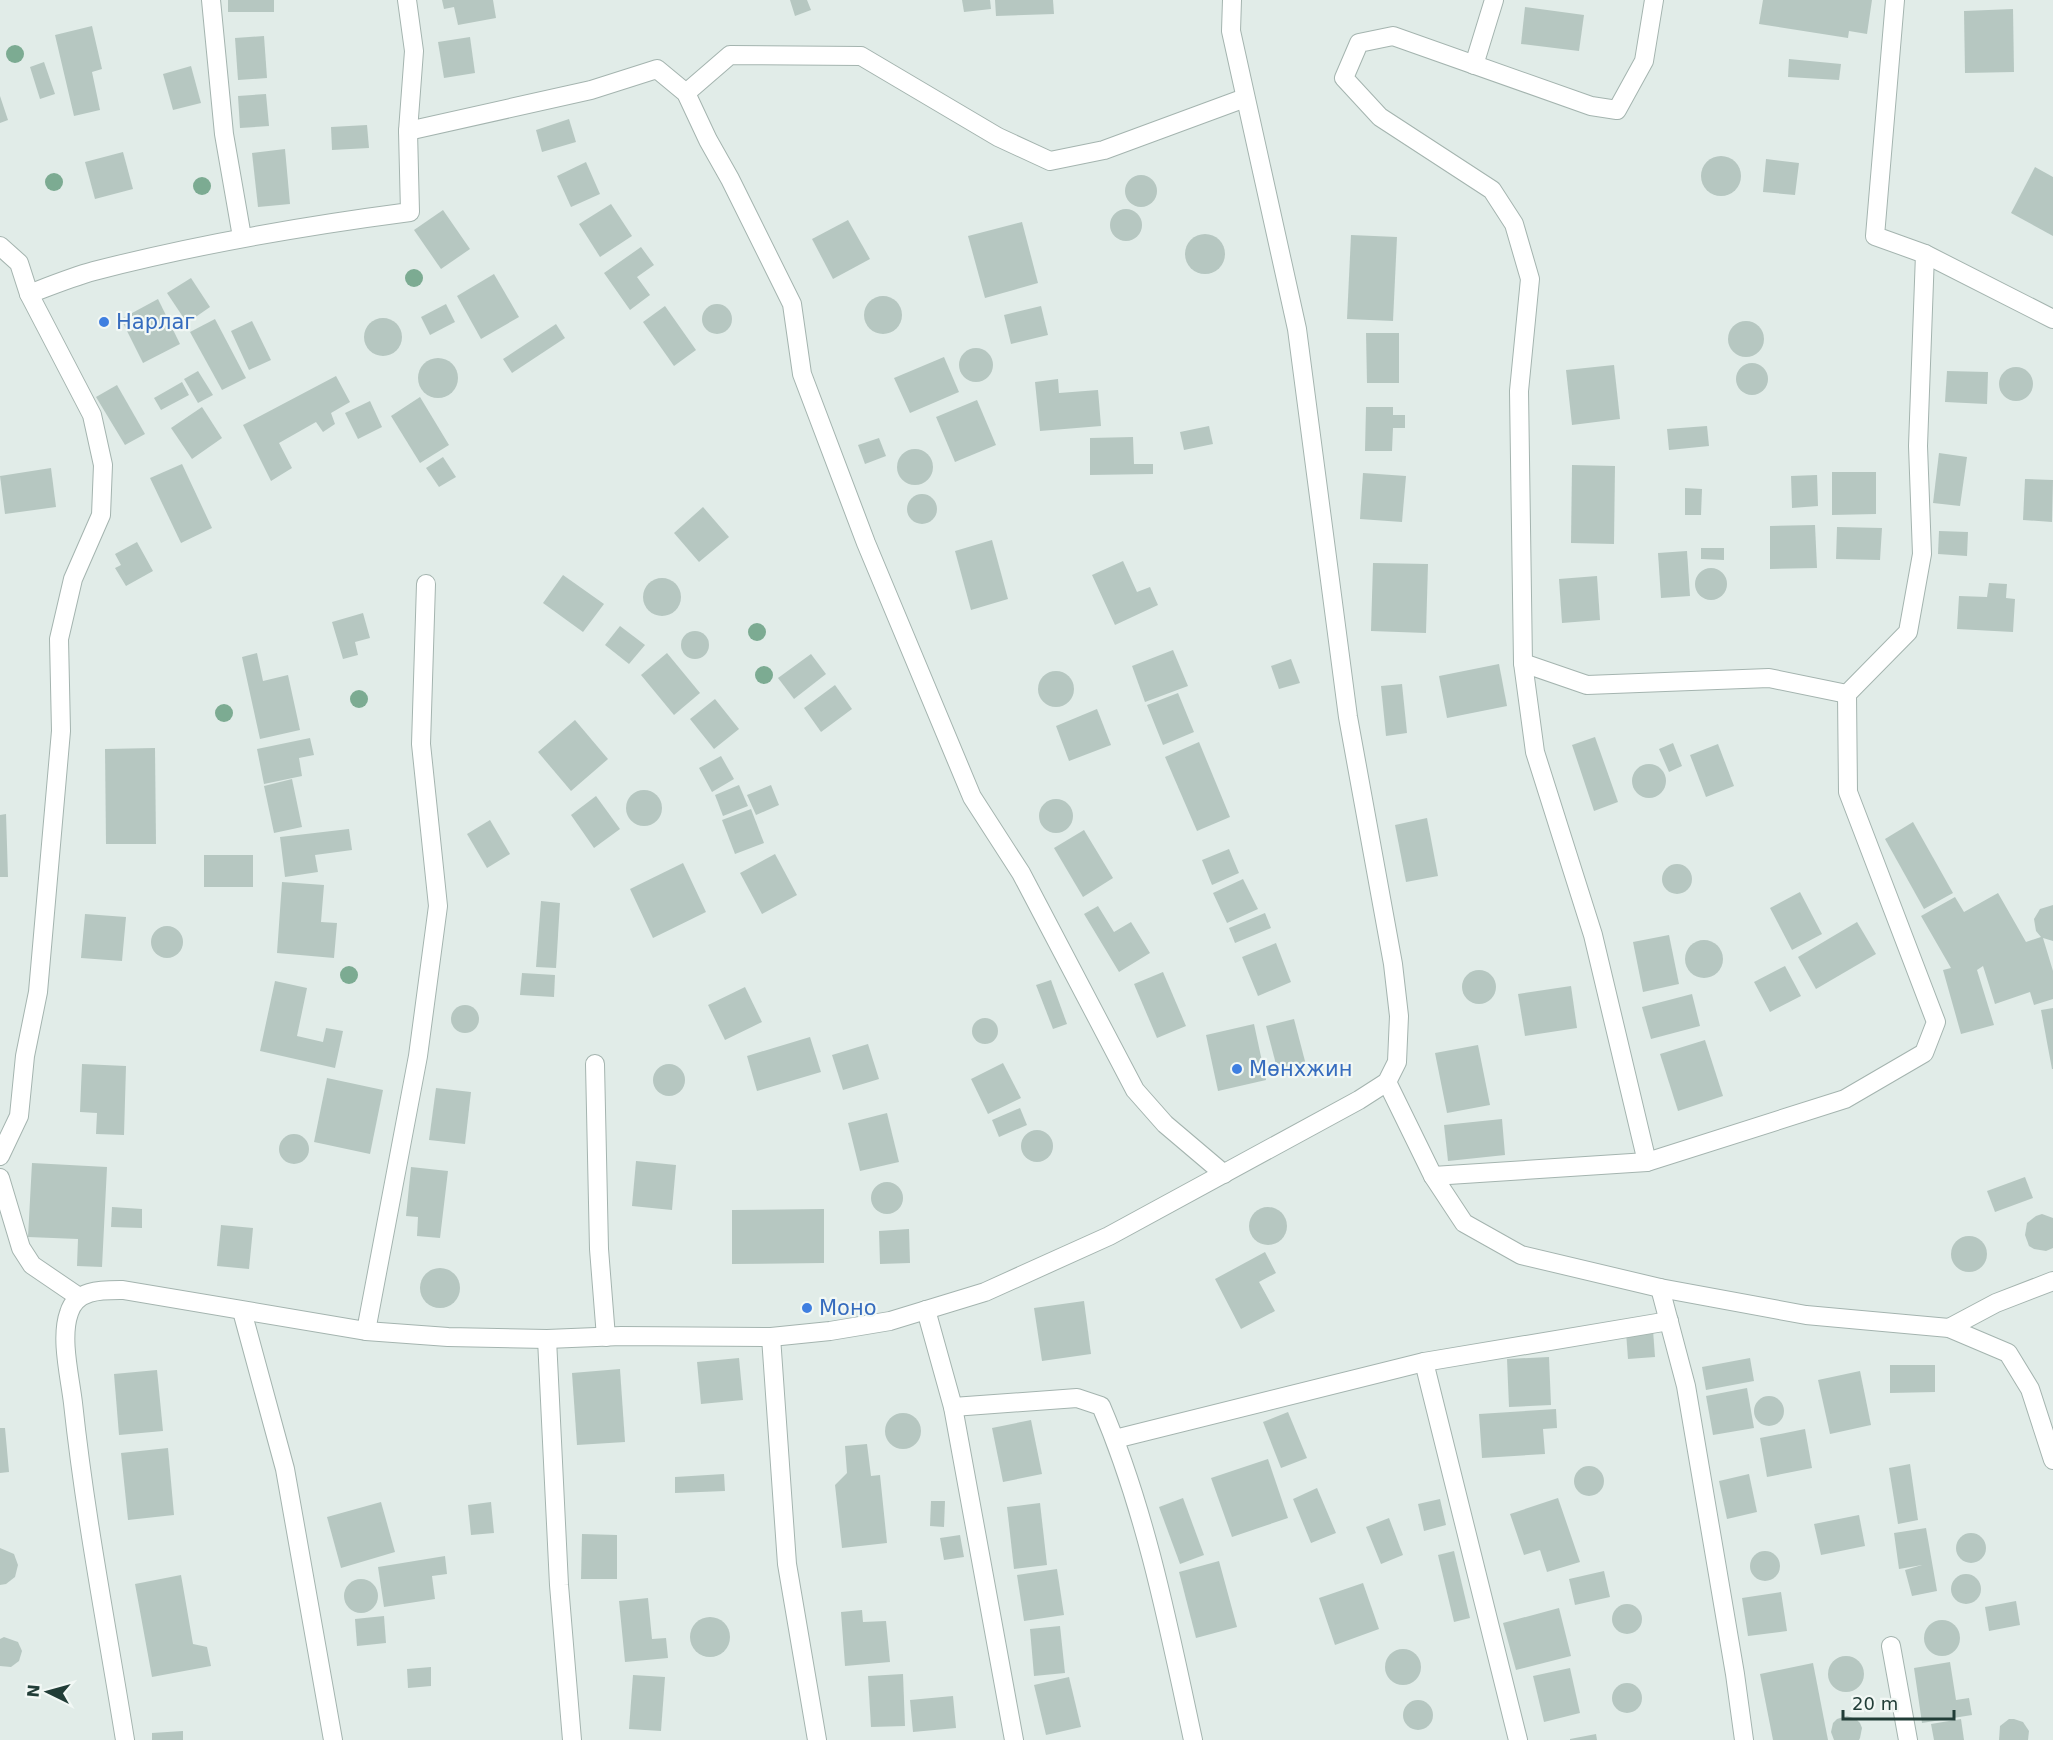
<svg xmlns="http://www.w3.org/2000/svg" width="2053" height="1740" viewBox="0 0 2053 1740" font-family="'DejaVu Sans',sans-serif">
<rect width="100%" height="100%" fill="#e1ece8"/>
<g fill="#b6c7c1">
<rect x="228" y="0" width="46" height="12"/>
<path d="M442 0H493L496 18 458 25 454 7 444 9Z"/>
<path d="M790 0H807L811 10 795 16Z"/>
<path d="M962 0H990L991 9 964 12Z"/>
<path d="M995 0H1053L1054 14 996 16Z"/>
<path d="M1763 0H1872L1867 34 1849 31 1848 38 1759 24Z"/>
<path d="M1525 7 1584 15 1579 51 1521 44Z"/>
<path d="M2013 9 2014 72 1965 73 1964 11Z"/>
<path d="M92 26 102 69 92 72 100 110 74 116 55 35Z"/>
<path d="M264 36 267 78 238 80 235 38Z"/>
<path d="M470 37 475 73 444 78 438 42Z"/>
<path d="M1789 59 1841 64 1839 80 1788 77Z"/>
<path d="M44 62 55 94 40 99 30 67Z"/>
<path d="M191 66 201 103 173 110 163 74Z"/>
<path d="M266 94 269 126 240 128 238 96Z"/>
<path d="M0 96 8 120 0 123Z"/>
<path d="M569 119 576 142 542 152 536 130Z"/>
<path d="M367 125 369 148 332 150 331 127Z"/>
<path d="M285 149 290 204 258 207 252 153Z"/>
<path d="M123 152 133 189 95 199 85 162Z"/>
<circle cx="1721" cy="176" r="20"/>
<path d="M1766 159 1799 163 1795 195 1763 192Z"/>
<path d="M586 162 600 194 571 207 557 176Z"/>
<path d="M2035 167 2053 177V236L2011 213Z"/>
<circle cx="1141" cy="191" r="16"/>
<path d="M611 204 632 236 600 257 579 224Z"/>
<circle cx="1126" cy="225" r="16"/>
<path d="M443 210 470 249 441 269 414 230Z"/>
<path d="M848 220 870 259 833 279 812 239Z"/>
<path d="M1022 222 1038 283 985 298 968 236Z"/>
<circle cx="1205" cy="254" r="20"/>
<path d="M1351 235 1397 237 1393 321 1347 319Z"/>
<path d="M641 247 654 265 637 277 650 295 630 310 604 273Z"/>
<path d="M494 274 519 317 481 339 457 296Z"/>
<path d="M191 278 210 307 187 323 167 293Z"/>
<circle cx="883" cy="315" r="19"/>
<path d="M158 299 180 344 143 363 121 319Z"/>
<circle cx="717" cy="319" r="15"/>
<path d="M446 304 455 322 430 335 421 317Z"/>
<path d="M665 306 696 350 674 366 643 322Z"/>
<path d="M1041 306 1048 335 1011 344 1004 315Z"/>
<circle cx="383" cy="337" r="19"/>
<path d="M215 319 246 378 222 390 190 332Z"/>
<path d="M252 321 271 360 249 370 231 331Z"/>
<circle cx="1746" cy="339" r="18"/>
<path d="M556 324 565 338 512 373 503 359Z"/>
<path d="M1366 333H1399V383H1367Z"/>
<circle cx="976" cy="365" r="17"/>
<path d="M944 357 959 392 910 413 894 378Z"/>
<circle cx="438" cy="378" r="20"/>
<circle cx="1752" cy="379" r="16"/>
<path d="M1614 365 1620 419 1572 425 1566 370Z"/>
<circle cx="2016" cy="384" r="17"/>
<path d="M198 371 213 395 198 403 184 379Z"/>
<path d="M1947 371 1988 372 1987 404 1945 402Z"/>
<path d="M336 376 350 402 331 413 335 424 323 432 316 422 279 443 292 468 271 481 243 425Z"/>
<path d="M1058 379 1059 393 1098 390 1101 426 1040 431 1035 382Z"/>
<path d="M182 382 189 395 161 410 154 398Z"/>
<path d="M117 385 145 434 125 445 96 397Z"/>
<path d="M420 397 449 445 420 463 391 416Z"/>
<path d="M977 400 996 445 955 462 936 417Z"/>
<path d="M370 401 382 427 358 439 345 413Z"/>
<path d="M202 407 222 438 192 459 171 428Z"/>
<path d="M1366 407H1393V415H1405V428H1393L1392 451H1365Z"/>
<path d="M1209 426 1213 444 1184 450 1180 432Z"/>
<path d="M1707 426 1709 446 1669 450 1667 429Z"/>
<path d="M1133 437 1134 464H1153V474L1090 475V438Z"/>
<path d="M879 438 886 456 865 464 858 445Z"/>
<circle cx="915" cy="467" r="18"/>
<path d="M1939 453 1967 457 1960 506 1933 503Z"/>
<path d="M443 457 456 477 439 487 426 468Z"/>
<path d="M182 464 212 528 181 543 150 478Z"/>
<path d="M1572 465 1615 466 1614 544 1571 543Z"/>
<path d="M51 468 56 507 5 514 0 476Z"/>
<path d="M1832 472H1876V514L1832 515Z"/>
<path d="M1363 473 1406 476 1402 522 1360 519Z"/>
<path d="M1817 475 1818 506 1792 508 1791 476Z"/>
<path d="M2025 479 2053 480 2052 522 2023 520Z"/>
<path d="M1685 488 1702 489 1701 515H1685Z"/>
<circle cx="922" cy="509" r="15"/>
<path d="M703 507 729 537 699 562 674 533Z"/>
<path d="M1815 525 1817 568 1770 569V526Z"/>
<path d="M1837 527 1882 528 1880 560 1836 559Z"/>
<path d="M1939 531 1968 532 1967 556 1938 554Z"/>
<path d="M992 540 1008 599 971 610 955 551Z"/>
<path d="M137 542 153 571 126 586 115 568 121 565 115 554Z"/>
<path d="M1701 548H1724V560L1701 559Z"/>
<path d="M1687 551 1690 596 1661 598 1658 553Z"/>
<path d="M1123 561 1137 592 1150 587 1158 605 1115 625 1092 575Z"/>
<path d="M1373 563 1428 564 1426 633 1371 631Z"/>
<circle cx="1711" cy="584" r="16"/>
<path d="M563 575 604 604 583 632 543 603Z"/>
<path d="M1597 576 1600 620 1562 623 1559 579Z"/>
<circle cx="662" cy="597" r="19"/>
<path d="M1989 583 2007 584 2006 598 2015 599 2013 632 1957 629 1959 596 1987 597Z"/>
<path d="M363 613 370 638 355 642 358 655 343 659 332 622Z"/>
<path d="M620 626 645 645 629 664 605 645Z"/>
<circle cx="695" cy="645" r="14"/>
<path d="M1173 650 1188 686 1145 702 1132 666Z"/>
<path d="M257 653 263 681 288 675 300 730 260 739 242 657Z"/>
<path d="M667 653 700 693 674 715 641 675Z"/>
<path d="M811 654 826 674 794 699 778 678Z"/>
<path d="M1291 659 1300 683 1279 689 1271 666Z"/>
<path d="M1499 664 1507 706 1447 718 1439 676Z"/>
<circle cx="1056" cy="689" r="18"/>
<path d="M1402 684 1407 733 1386 736 1381 686Z"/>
<path d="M835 685 852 709 821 732 804 708Z"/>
<path d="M1178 693 1194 732 1163 745 1147 705Z"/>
<path d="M715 699 739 729 714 749 690 719Z"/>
<path d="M1097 709 1111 745 1069 761 1056 726Z"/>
<path d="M575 720 608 759 571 791 538 752Z"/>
<path d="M1595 737 1618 802 1594 811 1572 745Z"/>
<path d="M310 738 314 755 299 758 302 776 264 784 257 749Z"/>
<path d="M1199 742 1230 817 1197 831 1165 757Z"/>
<path d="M1673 743 1682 766 1669 772 1659 749Z"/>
<path d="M1718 744 1734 786 1706 797 1690 755Z"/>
<path d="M155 748 156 844H106L105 749Z"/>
<path d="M721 756 734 779 712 792 699 768Z"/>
<circle cx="1649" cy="781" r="17"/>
<path d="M292 779 302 827 274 833 264 786Z"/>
<path d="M739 785 748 806 723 816 715 795Z"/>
<path d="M771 785 779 805 756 815 747 795Z"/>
<circle cx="644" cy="808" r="18"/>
<path d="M596 796 620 829 594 848 571 815Z"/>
<circle cx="1056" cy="816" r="17"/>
<path d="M751 809 764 843 735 854 722 820Z"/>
<path d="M6 814 8 877H0V815Z"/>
<path d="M1427 818 1438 876 1406 882 1395 825Z"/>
<path d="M490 820 510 854 487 868 467 834Z"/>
<path d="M1913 822 1953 893 1924 909 1885 839Z"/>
<path d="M349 829 352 850 315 855 318 872 285 877 280 837Z"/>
<path d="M1084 830 1113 878 1083 897 1054 848Z"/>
<path d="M1229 849 1239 873 1212 885 1202 860Z"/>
<path d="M775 854 797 895 762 914 740 873Z"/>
<rect x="204" y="855" width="49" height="32"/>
<path d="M683 863 706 912 653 938 630 889Z"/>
<circle cx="1677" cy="879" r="15"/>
<path d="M1243 879 1258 909 1227 923 1213 893Z"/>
<path d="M282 882 324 885 321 922 337 923 334 958 277 953Z"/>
<path d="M1800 892 1822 934 1792 950 1770 908Z"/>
<path d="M1998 893 2026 942 2041 937 2036 931 2034 919 2040 909 2053 905V941L2043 938 2053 971V999L2034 1005 2030 992 1995 1004 1983 966 1977 970 1994 1025 1961 1034 1943 970 1951 968 1921 916 1955 897 1964 912Z"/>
<path d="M541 901 560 903 556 968 536 967Z"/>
<path d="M1098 906 1114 932 1131 922 1150 953 1119 972 1084 914Z"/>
<path d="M1265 913 1271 928 1235 943 1229 928Z"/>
<path d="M85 914 126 917 122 961 81 958Z"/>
<path d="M1857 922 1876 954 1816 989 1798 957Z"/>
<circle cx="167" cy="942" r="16"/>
<path d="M1669 935 1679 984 1643 992 1633 942Z"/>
<circle cx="1704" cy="959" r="19"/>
<path d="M1276 943 1291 982 1258 996 1242 957Z"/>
<path d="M1785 966 1801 996 1770 1012 1754 982Z"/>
<circle cx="1479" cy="987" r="17"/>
<path d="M1163 972 1186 1026 1157 1038 1134 984Z"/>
<path d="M522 973 555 975 554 997 520 995Z"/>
<path d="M1051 980 1067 1024 1053 1029 1036 985Z"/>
<path d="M275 981 307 988 297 1036 323 1042 326 1028 343 1031 335 1068 260 1051Z"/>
<path d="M1571 986 1577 1028 1525 1036 1518 994Z"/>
<path d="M745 987 762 1022 725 1040 708 1005Z"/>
<path d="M1692 994 1700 1026 1651 1039 1642 1007Z"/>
<circle cx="465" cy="1019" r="14"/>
<path d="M2053 1008V1069H2052L2041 1010Z"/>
<circle cx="985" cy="1031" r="13"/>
<path d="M1294 1019 1306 1065 1278 1072 1266 1026Z"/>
<path d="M1254 1024 1266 1080 1218 1091 1206 1035Z"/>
<path d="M810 1037 821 1072 757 1091 747 1056Z"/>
<path d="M1705 1040 1723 1096 1678 1111 1660 1054Z"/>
<path d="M868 1044 879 1079 843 1090 832 1055Z"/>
<path d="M1478 1045 1490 1105 1447 1113 1435 1053Z"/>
<path d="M1003 1063 1021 1098 988 1114 971 1079Z"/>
<circle cx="669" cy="1080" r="16"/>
<path d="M82 1064 126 1066 124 1135 96 1134 97 1113 80 1112Z"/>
<path d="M327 1078 383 1090 370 1154 314 1142Z"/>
<path d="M436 1088 471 1092 465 1144 429 1140Z"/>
<path d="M1020 1108 1027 1125 999 1137 992 1120Z"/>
<path d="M887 1113 899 1162 860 1171 848 1123Z"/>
<path d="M1502 1119 1505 1155 1448 1161 1444 1125Z"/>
<circle cx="1037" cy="1146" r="16"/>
<circle cx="294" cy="1149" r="15"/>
<path d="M636 1161 676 1165 672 1210 632 1206Z"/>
<path d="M32 1163 107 1167 102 1267 77 1266 78 1239 28 1237Z"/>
<path d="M411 1167 448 1171 440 1238 417 1236 418 1217 406 1216Z"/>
<path d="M2025 1177 2033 1198 1995 1212 1987 1191Z"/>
<circle cx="887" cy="1198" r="16"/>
<circle cx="1268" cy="1226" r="19"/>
<path d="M112 1207 142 1209V1228L111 1227Z"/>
<path d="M824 1209V1263L732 1264V1210Z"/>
<path d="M2042 1214 2053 1218V1248L2046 1251 2034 1249 2029 1246 2025 1235 2027 1223 2036 1216Z"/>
<path d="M221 1225 253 1228 249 1269 217 1266Z"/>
<path d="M909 1229 910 1263 880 1264 879 1231Z"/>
<circle cx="1969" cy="1254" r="18"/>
<path d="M1265 1252 1276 1273 1259 1282 1275 1311 1241 1329 1215 1279Z"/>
<circle cx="440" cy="1288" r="20"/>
<path d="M1084 1301 1091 1354 1042 1361 1034 1308Z"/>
<path d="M1653 1330 1655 1357 1628 1359 1626 1332Z"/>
<path d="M1549 1357 1551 1405 1509 1407 1507 1359Z"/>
<path d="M739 1358 743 1400 701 1404 697 1362Z"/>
<path d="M1750 1358 1754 1381 1706 1390 1702 1367Z"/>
<path d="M1890 1365H1935V1392L1890 1393Z"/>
<path d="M620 1369 625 1442 577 1445 572 1373Z"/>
<path d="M157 1370 163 1431 119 1435 114 1374Z"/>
<path d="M1860 1371 1871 1425 1830 1434 1818 1380Z"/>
<path d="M1747 1388 1754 1428 1713 1435 1706 1396Z"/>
<circle cx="1769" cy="1411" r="15"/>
<path d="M1556 1409 1557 1428 1543 1429 1545 1454 1482 1458 1479 1414Z"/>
<path d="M1288 1412 1307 1458 1281 1468 1263 1422Z"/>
<circle cx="903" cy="1431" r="18"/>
<path d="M1031 1420 1042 1474 1003 1482 992 1428Z"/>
<path d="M0 1428H5L9 1472 0 1473Z"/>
<path d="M1805 1429 1812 1468 1767 1477 1760 1438Z"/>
<path d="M867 1444 871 1476 880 1475 887 1543 842 1548 835 1485 847 1473 845 1446Z"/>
<path d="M168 1448 174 1515 128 1520 121 1453Z"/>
<path d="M1268 1459 1288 1518 1232 1537 1211 1478Z"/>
<path d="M1910 1464 1918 1520 1898 1524 1889 1468Z"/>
<circle cx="1589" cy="1481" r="15"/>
<path d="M724 1474 725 1491 675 1493V1477Z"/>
<path d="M1749 1474 1757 1512 1727 1519 1719 1481Z"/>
<path d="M1317 1488 1336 1533 1311 1543 1293 1499Z"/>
<path d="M1183 1498 1204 1555 1180 1564 1159 1507Z"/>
<path d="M1558 1498 1580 1562 1547 1572 1540 1550 1524 1555 1510 1514Z"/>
<path d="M1440 1499 1446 1525 1424 1531 1418 1504Z"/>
<path d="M931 1501H945L944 1527 930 1526Z"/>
<path d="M381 1502 395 1552 341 1568 327 1517Z"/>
<path d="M491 1502 494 1533 471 1535 468 1505Z"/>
<path d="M1040 1503 1047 1565 1014 1569 1007 1507Z"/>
<path d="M1859 1515 1865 1546 1821 1555 1814 1524Z"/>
<path d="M1389 1518 1403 1555 1381 1564 1366 1527Z"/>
<path d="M1926 1528 1937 1591 1912 1596 1905 1570 1922 1565 1899 1569 1894 1533Z"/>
<circle cx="1971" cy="1548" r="15"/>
<path d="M582 1534 617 1535V1579H581Z"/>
<path d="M960 1535 964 1557 944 1560 940 1538Z"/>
<path d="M0 1548 14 1554 18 1565 15 1577 6 1584 0 1585Z"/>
<circle cx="1765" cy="1566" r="15"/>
<path d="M1454 1551 1470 1618 1454 1622 1438 1555Z"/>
<path d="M445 1556 447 1574 432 1576 435 1599 384 1607 378 1567Z"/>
<path d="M1219 1561 1237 1627 1196 1638 1179 1572Z"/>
<path d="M1057 1569 1064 1615 1024 1621 1017 1575Z"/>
<path d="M1604 1571 1610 1597 1575 1605 1569 1579Z"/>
<circle cx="1966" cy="1589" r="15"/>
<path d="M181 1575 193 1644 207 1647 211 1666 152 1677 135 1584Z"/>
<circle cx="361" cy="1596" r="17"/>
<path d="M1363 1583 1379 1629 1335 1645 1319 1598Z"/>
<path d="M1781 1592 1787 1631 1748 1636 1742 1598Z"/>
<path d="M648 1598 652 1639 666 1638 668 1658 625 1662 619 1601Z"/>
<path d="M2016 1601 2020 1625 1989 1631 1985 1607Z"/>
<circle cx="1627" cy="1619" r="15"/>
<path d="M1559 1608 1571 1656 1516 1670 1503 1623Z"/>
<path d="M862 1610 863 1622 886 1621 890 1662 845 1666 841 1612Z"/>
<path d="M384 1616 386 1643 357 1646 355 1619Z"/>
<circle cx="710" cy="1637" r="20"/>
<circle cx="1942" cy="1638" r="18"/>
<path d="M1060 1626 1065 1673 1034 1676 1030 1629Z"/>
<path d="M4 1637 18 1642 22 1651 19 1661 11 1667 0 1666V1639Z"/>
<circle cx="1403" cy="1667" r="18"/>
<circle cx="1846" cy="1674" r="18"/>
<path d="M1950 1662 1956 1700 1969 1698 1972 1715 1922 1723 1914 1668Z"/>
<path d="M1813 1663 1828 1740H1773L1760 1674Z"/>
<path d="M431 1667V1686L408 1688 407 1669Z"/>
<path d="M1570 1668 1580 1713 1544 1722 1533 1676Z"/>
<path d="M903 1674 905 1726 871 1727 868 1676Z"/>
<path d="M633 1675 665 1677 661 1731 629 1729Z"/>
<path d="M1069 1677 1081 1727 1046 1735 1034 1685Z"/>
<circle cx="1627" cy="1698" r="15"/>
<path d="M953 1696 956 1728 913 1732 910 1700Z"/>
<circle cx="1418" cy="1715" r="15"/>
<path d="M1847 1716 1856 1719 1860 1723 1862 1728 1860 1738 1859 1740H1834L1831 1732 1833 1723 1837 1719Z"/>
<path d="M1961 1719 1964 1740H1934L1931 1724Z"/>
<path d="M2009 1719H2014L2023 1722 2029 1731 2028 1740H1999L2000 1726Z"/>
<path d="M183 1731V1740H152V1733Z"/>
<path d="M1596 1734 1597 1740H1570V1739Z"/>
</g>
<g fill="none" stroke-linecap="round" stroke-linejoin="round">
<g stroke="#a4b4af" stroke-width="20">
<g id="minor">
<path d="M211 0 224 134 242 237"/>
<path d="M1895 0 1875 236 1925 254 2053 319"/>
<path d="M1474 65 1494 0"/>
<path d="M686 93 730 55 861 56 998 137 1050 161 1104 150 1245 98"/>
<path d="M408 131 591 90 657 69 686 93 708 140 730 179 792 304 802 374 866 543 972 797 1021 873 1135 1090 1165 1124 1224 1174"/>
<path d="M0 246 19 263 29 294 92 415 103 465 101 515 73 579 59 639 61 731 38 992 25 1056 19 1116 0 1156"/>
<path d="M29 294C50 286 72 277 94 271 198 244 303 226 410 212L408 131 414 51 407 0"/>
<path d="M1523 663 1587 685 1769 678 1847 694"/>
<path d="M595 1064 599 1249 606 1337"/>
<path d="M1387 1082 1433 1176 1464 1223 1521 1255 1660 1288 1806 1315 1949 1328 2008 1353 2030 1389 2053 1460"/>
<path d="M1647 1162 1593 935 1535 752 1523 663 1519 391 1530 279 1514 224 1492 190 1380 117 1344 78 1359 43 1393 36 1591 106 1617 110 1644 61 1654 0"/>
<path d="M1433 1176 1647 1162 1845 1099 1924 1053 1936 1022 1848 792 1847 694 1908 632 1922 554 1918 446 1925 254"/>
<path d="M0 1178 21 1248 32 1265 79 1297"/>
<path d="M1660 1288 1686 1386 1735 1674 1744 1740"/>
<path d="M926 1310 953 1407 1014 1740"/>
<path d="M242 1311 285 1469 333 1740"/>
<path d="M1949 1328 1996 1303 2053 1281"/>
<path d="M366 1331 418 1056 438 906 421 744 426 584"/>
<path d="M771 1337 787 1564 817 1740"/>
<path d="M547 1339 559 1585 572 1740"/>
<path d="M1424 1362 1518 1740"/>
<path d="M953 1407 1077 1398 1101 1406C1146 1511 1169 1628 1193 1740"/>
<path d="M1115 1439 1424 1362 1669 1321"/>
<path d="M1891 1646 1908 1740"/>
<path d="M125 1740C107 1628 85 1516 73 1403 70 1377 60 1338 69 1313 76 1289 102 1290 123 1290L366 1331 448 1337 547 1339 621 1336 771 1337 830 1331 890 1321 985 1292 1109 1236 1359 1100 1387 1082 1397 1062 1399 1016 1393 964 1348 717 1297 329 1231 31 1232 0"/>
</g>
</g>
<use href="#minor" stroke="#fff" stroke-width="18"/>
</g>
<g fill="#7cab92">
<circle cx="15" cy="54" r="9"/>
<circle cx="54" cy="182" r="9"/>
<circle cx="202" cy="186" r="9"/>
<circle cx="414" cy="278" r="9"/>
<circle cx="757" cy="632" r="9"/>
<circle cx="764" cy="675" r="9"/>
<circle cx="359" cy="699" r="9"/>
<circle cx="224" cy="713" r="9"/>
<circle cx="349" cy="975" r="9"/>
</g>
<g fill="#3f7fe0" stroke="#f2f8f5" stroke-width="2">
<circle cx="104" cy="322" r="6"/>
<circle cx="1237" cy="1069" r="6"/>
<circle cx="807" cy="1308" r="6"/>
</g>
<g text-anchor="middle" stroke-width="4.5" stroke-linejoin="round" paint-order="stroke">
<g font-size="21" fill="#366cbe" stroke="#f2f8f5" text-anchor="start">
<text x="116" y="329">Нарлаг</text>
<text x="1249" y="1076">Мөнхжин</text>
<text x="819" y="1315">Моно</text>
</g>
</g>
<g transform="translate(48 1692) rotate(275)" stroke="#f2f8f5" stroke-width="4.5" paint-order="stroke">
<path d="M0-4.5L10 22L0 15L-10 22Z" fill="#213d37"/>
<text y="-9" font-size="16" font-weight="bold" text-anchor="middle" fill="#213d37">N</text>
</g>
<path d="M1843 1710v9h111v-9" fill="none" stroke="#213d37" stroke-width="3"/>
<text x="1852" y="1710" font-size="18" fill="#213d37" stroke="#f2f8f5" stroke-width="4.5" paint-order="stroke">20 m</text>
</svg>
